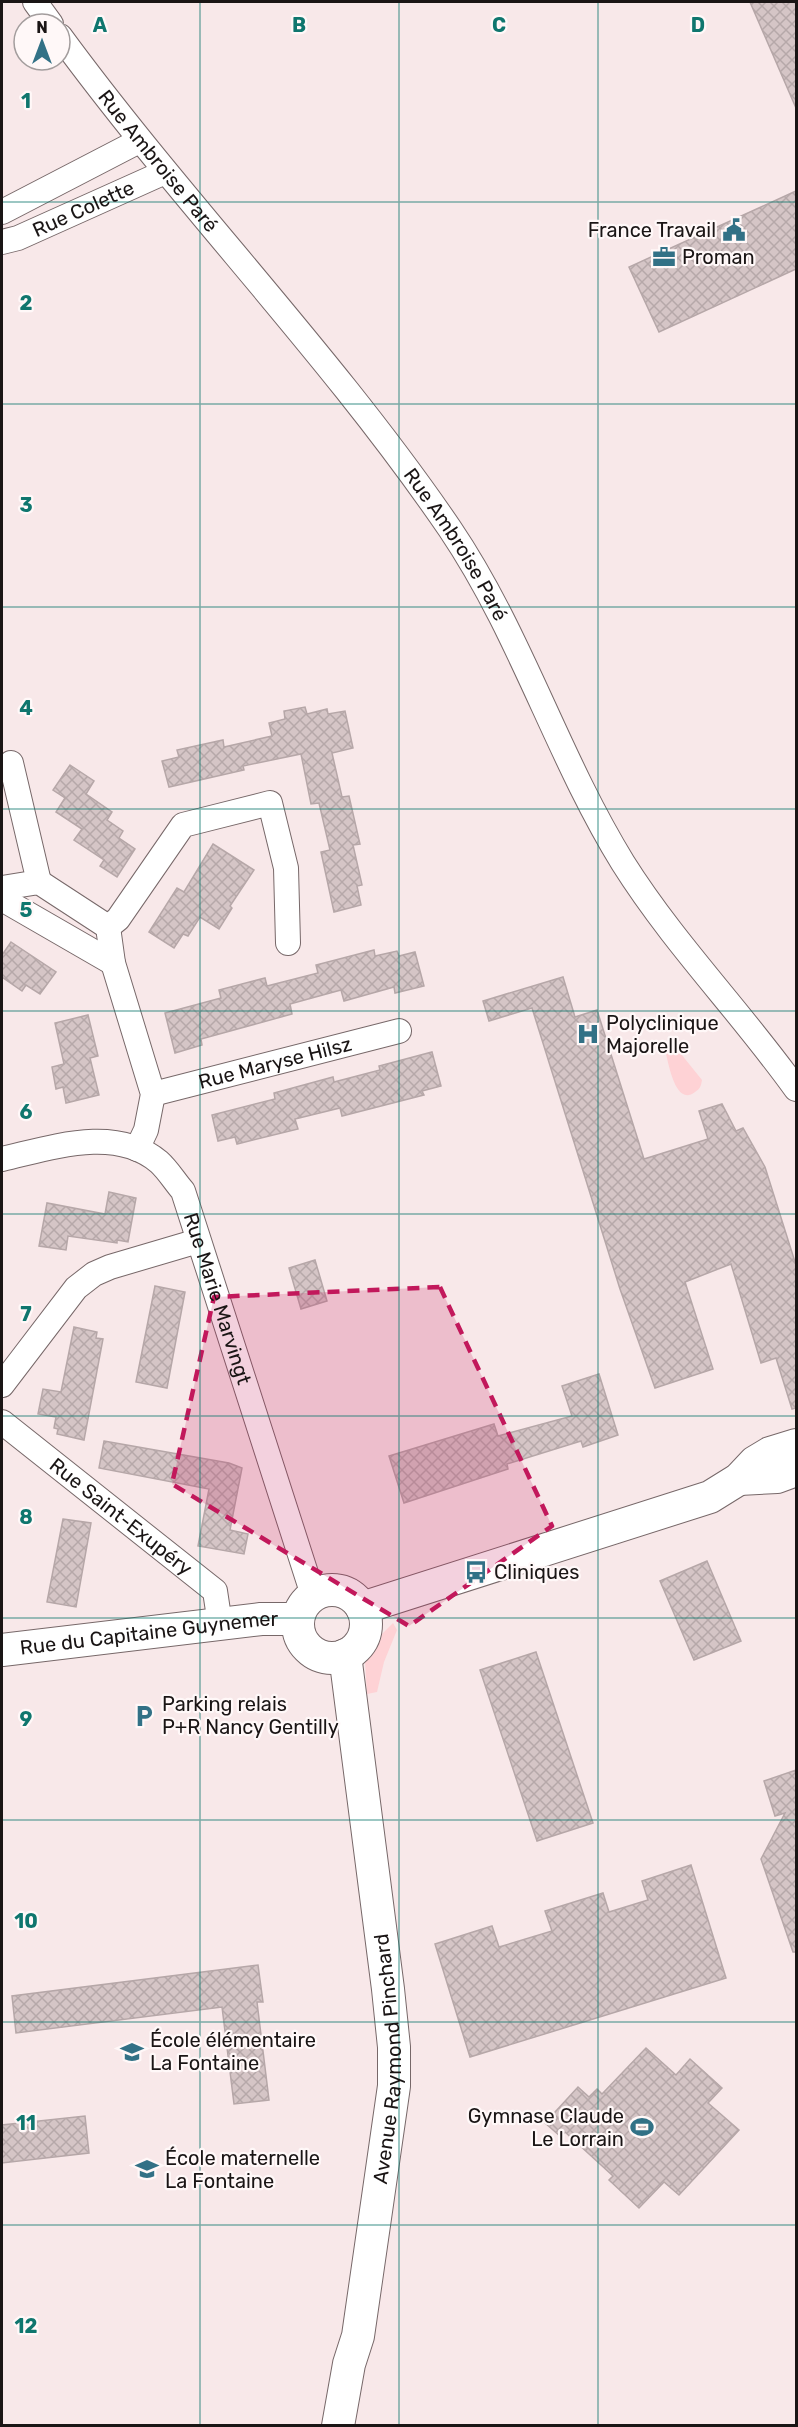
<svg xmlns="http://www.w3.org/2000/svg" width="798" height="2427" viewBox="0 0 798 2427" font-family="Rubik,sans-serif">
<defs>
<pattern id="building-cross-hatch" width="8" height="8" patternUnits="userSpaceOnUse" patternTransform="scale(1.5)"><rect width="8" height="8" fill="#d5c5c6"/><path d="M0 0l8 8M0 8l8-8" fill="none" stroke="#b6a8a9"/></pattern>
</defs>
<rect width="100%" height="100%" fill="#f8e8e9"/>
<g fill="#fed2d5">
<path d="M669 1047 677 1049 702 1080C701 1086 700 1089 695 1092 676 1107 669 1065 666 1054V1050Z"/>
<path d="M393 1623 397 1630 384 1662 377 1692 367 1694 365 1661 380 1636Z"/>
</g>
<g fill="url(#building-cross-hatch)" stroke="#b6a7a8" stroke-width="1.5">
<path d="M750 2H796V108Z"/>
<path d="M796 191V269L659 332 629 267Z"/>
<path d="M305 707 307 714 327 709 328 714 345 711 353 748 332 753 342 797 349 796 360 844 353 845 362 885 357 886 361 905 334 912 321 852 330 850 319 803 311 804 301 754 243 766 244 770 169 787 162 761 179 757 177 750 223 740 224 747 272 736 269 723 285 719 284 711Z"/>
<path d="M70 765 94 781 86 794 112 812 107 820 123 831 119 838 135 849 117 877 100 866 104 860 74 840 82 829 56 812 65 798 53 790Z"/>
<path d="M213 844 254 870 230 906 232 908 219 929 200 917 188 936 183 934 174 948 149 932 177 888 184 892Z"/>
<path d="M11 942 56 972 40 994 26 985 22 991 2 977V955Z"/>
<path d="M374 950 375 956 397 951 399 956 415 952 424 986 395 993 394 987 344 1001 341 990 290 1004 292 1014 201 1039 202 1045 175 1053 165 1013 221 998 219 990 265 978 267 986 318 973 316 965Z"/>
<path d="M563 977 575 1017 597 1010 644 1159 708 1139 699 1111 722 1104 736 1131 743 1128 765 1167 796 1265V1408L792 1409 776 1358 761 1363 731 1264 685 1282 713 1369 655 1388 620 1289 532 1008 489 1021 483 1001Z"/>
<path d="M88 1015 98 1056 90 1058 99 1095 66 1103 63 1087 56 1089 52 1067 64 1064 55 1023Z"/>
<path d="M432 1052 441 1086 422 1091 424 1095 342 1116 340 1108 295 1119 298 1129 237 1144 235 1137 218 1141 212 1115 275 1099 274 1093 333 1077 334 1082 380 1070 379 1066Z"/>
<path d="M109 1192 136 1198 128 1242 117 1240V1243L68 1236 66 1250 39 1246 47 1203 105 1214Z"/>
<path d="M315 1260 327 1301 301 1309 289 1268Z"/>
<path d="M155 1286 185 1292 167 1388 136 1382Z"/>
<path d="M74 1327 97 1332 96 1338 103 1339 84 1440 57 1434 58 1429 54 1428 56 1417 38 1414 43 1389 61 1392Z"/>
<path d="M599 1374 618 1435 583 1447 581 1441 507 1464 508 1469 404 1503 389 1456 494 1424 498 1436 572 1416 562 1386Z"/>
<path d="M104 1441 229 1463 242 1468 230 1530 248 1534 244 1554 198 1546 209 1489 99 1468Z"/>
<path d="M63 1519 91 1523 76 1607 47 1602Z"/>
<path d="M707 1561 741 1641 694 1660 660 1581Z"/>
<path d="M536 1652 593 1823 537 1841 480 1670Z"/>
<path d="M796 1770V1952H793L761 1859 785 1813 775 1816 764 1781Z"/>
<path d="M691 1865 726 1978 470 2057 435 1944 492 1926 499 1947 552 1931 545 1911 603 1893 609 1912 648 1900 642 1881Z"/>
<path d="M258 1965 263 2002H257L269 2100 234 2104 222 2007 16 2033 12 1996Z"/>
<path d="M646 2048 676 2075 690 2059 722 2088 708 2103 739 2130 679 2195 664 2182 639 2208 609 2180 613 2176 565 2132 561 2137 545 2123 578 2087 589 2097 597 2089 602 2094Z"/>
<path d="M85 2116 89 2153 2 2163V2125Z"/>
</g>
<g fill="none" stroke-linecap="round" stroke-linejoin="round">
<g stroke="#776869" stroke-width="26">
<g id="minor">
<path d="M35 2 51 24"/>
<path id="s1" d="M60 36C184 205 332 356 450 529 521 634 557 756 623 863 674 944 741 1012 796 1089"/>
<path d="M2 212 139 141"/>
<path id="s2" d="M2 242 18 238 165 172"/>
<path d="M11 763 39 882"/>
<path d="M2 888 39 882 108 927 113 963 153 1094 146 1130 137 1149"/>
<path d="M2 899 113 963"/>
<path d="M108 927 118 919 183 825 270 803 286 868 288 943"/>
<path id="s3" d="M153 1094 399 1031"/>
<path id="s4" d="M2 1159C51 1148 115 1125 159 1162 168 1170 175 1182 183 1191L313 1595"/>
<path d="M2 1385 76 1288 94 1274 110 1267 198 1241"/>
<path id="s5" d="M2 1422 215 1591 220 1624"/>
</g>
</g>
<g stroke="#776869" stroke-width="34">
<g id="tertiary">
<path d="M739 1479 777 1477 796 1470"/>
<circle cx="332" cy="1624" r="34"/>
<path d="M362 1608 710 1497 739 1479 755 1462 770 1453 796 1445"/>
<path id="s6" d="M2 1650 261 1619H298"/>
<path id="s7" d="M338 2426 349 2364 358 2336 394 2086V2047L388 1989 345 1655"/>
</g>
</g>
<use href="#minor" stroke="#fff" stroke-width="24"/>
<use href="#tertiary" stroke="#fff" stroke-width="32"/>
</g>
<path fill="#c2185b" fill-opacity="0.2" stroke="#c2185b" stroke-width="4.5" stroke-dasharray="12 8" stroke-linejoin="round" d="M440 1287 552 1526 409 1626 172 1484 214 1297Z"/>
<path fill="none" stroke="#0f766e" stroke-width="1.5" stroke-opacity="0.55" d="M200 2V2426M399 2V2426M598 2V2426M2 202H796M2 404H796M2 607H796M2 809H796M2 1011H796M2 1214H796M2 1416H796M2 1618H796M2 1820H796M2 2022H796M2 2225H796"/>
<defs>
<g id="civic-bare" transform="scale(1.8)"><path d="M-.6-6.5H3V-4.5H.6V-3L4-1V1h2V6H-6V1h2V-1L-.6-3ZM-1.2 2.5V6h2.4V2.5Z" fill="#327186" stroke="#fff8f8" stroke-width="2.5" paint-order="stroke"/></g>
<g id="office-bare" transform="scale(1.8)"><path d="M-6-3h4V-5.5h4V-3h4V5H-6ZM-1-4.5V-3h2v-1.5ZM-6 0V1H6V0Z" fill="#327186" stroke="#fff8f8" stroke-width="2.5" paint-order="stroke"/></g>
<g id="hospital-bare" transform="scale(1.8)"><path d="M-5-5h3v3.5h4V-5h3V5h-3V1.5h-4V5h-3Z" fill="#327186" stroke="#fff8f8" stroke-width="2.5" paint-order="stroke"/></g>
<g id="bus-bare" transform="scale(1.8)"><path d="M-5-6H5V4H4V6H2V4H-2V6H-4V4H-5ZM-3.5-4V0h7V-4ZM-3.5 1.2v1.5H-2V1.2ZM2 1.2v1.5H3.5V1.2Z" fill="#327186" stroke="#fff8f8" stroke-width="2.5" paint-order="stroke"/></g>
<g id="parking-bare" transform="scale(1.8)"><path d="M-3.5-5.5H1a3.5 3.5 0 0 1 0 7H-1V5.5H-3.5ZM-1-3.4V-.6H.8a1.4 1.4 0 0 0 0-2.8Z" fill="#327186" stroke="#fff8f8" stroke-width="2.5" paint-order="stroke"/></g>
<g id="school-bare" transform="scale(1.8)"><path d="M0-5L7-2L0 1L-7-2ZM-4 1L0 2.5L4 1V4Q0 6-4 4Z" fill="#327186" stroke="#fff8f8" stroke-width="2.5" paint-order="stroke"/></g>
<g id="stadium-bare" transform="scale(1.8)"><path d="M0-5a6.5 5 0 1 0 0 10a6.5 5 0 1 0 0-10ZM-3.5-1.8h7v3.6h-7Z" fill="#327186" stroke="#fff8f8" stroke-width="2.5" paint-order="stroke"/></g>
</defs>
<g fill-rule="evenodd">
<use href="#civic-bare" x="734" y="230"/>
<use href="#office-bare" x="664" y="257"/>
<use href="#hospital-bare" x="588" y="1034"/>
<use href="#bus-bare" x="476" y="1572"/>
<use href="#parking-bare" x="144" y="1716"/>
<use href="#school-bare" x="132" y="2052"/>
<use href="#stadium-bare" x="642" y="2127"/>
<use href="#school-bare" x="147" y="2169"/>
</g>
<g text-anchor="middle" stroke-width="4.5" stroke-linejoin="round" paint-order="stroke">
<g font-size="20" fill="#1a1515" stroke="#fff8f8">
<text dy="7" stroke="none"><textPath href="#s1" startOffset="159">Rue Ambroise Paré</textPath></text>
<text dy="7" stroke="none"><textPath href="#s2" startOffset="88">Rue Colette</textPath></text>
<text dy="7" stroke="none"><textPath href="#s1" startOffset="645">Rue Ambroise Paré</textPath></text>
<text dy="7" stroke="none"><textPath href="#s3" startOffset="126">Rue Maryse Hilsz</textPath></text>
<text dy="7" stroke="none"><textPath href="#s4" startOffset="314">Rue Marie Marvingt</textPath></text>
<text dy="7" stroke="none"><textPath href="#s5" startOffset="152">Rue Saint-Exupéry</textPath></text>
<text dy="7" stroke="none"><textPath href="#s6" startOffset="148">Rue du Capitaine Guynemer</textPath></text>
<text dy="7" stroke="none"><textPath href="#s7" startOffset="372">Avenue Raymond Pinchard</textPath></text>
</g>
<g font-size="20" fill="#1a1515" stroke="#fff8f8" text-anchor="start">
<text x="716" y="237" text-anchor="end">France Travail</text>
<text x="682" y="264">Proman</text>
<text x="606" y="1030">Polyclinique<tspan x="606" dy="23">Majorelle</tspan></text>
<text x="494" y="1579">Cliniques</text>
<text x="162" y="1711">Parking relais<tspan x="162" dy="23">P+R Nancy Gentilly</tspan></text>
<text x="150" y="2047">École élémentaire<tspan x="150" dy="23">La Fontaine</tspan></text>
<text x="624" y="2123" text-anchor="end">Gymnase Claude<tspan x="624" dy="23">Le Lorrain</tspan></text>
<text x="165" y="2165">École maternelle<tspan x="165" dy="23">La Fontaine</tspan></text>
</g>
</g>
<g font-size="20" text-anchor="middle" font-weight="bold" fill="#0f766e" stroke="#fff8f8" stroke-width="4.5" stroke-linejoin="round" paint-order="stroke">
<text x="100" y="32">A</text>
<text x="299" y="32">B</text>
<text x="499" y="32">C</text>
<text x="698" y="32">D</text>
<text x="26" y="108">1</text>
<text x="26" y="310">2</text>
<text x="26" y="512">3</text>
<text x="26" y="715">4</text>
<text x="26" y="917">5</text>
<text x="26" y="1119">6</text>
<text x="26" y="1321">7</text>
<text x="26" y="1524">8</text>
<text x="26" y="1726">9</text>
<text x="26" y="1928">10</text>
<text x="26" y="2130">11</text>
<text x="26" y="2333">12</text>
</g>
<rect width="798" height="2427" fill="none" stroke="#1a1515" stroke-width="6"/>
<g transform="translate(42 42)"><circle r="28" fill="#fff8f8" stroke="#a39d9d" stroke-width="1.5"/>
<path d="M0-4.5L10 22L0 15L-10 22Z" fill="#327186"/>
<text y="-9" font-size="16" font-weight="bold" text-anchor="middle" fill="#1a1515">N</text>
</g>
</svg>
